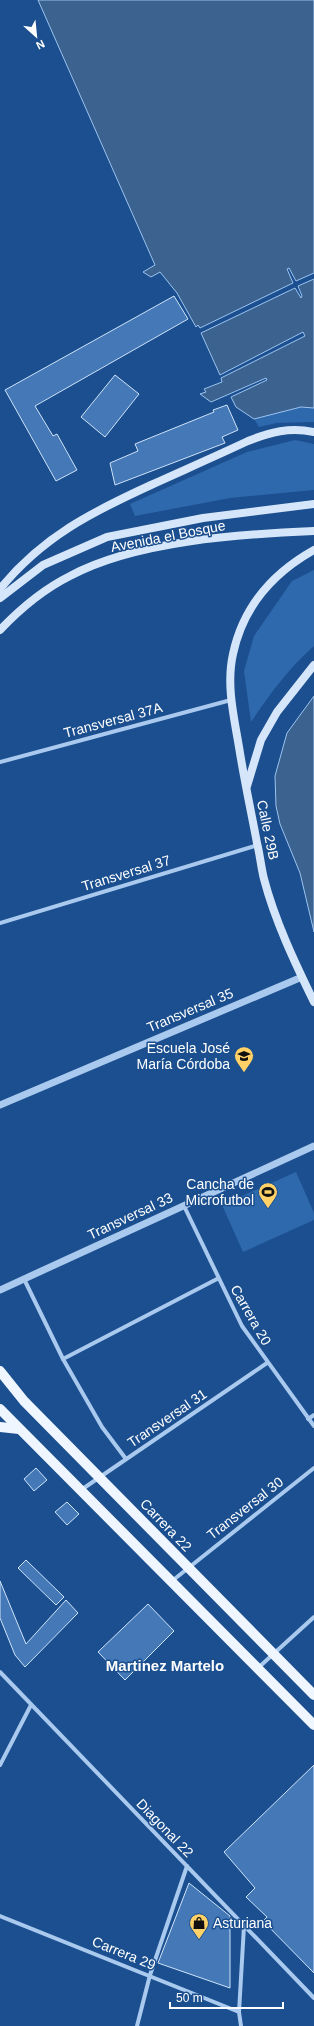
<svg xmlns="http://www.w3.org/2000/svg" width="314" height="2026" viewBox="0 0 314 2026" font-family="Helvetica,sans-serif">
<rect width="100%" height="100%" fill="#1b4f8f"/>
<g fill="#2e69ad">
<path d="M301 407 314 408V422L277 423 259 427 254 419Z"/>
<path d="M295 440 314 444V490L230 498 135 516 130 504 247 452Z"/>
<path d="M314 570V646C289 668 270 694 251 722L244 671 254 636 292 581Z"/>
<path d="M296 1172 314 1213V1220L243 1252 222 1205Z"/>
</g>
<g fill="#3c6290" stroke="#9cc4f0">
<path d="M38 0H314V273L296 281 289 268 287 269 293 283 200 328 198 325 196 327 177 293 160 272 151 277 143 272 155 265Z"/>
<path d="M314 279V408L301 407 254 419 236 407 231 397 267 380 266 378 211 402 200 394 206 392 204 389 222 382 221 378 305 336 303 332 220 375 201 333 295 288 301 298 302 296 298 286Z"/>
<path d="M314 696V932L300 873 280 824 276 806 275 776 287 733Z"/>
</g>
<g fill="#4478b7" stroke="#cfe3fa">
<path d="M174 296 188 319 35 406 53 436 57 434 77 470 56 481 5 390Z"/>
<path d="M115 375 139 394 105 437 81 417Z"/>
<path d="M227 405 238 430 222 437 225 443 115 485 110 463 138 451 135 444 214 412 213 410Z"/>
<path d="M36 1468 47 1480 34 1491 24 1479Z"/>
<path d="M67 1502 79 1514 67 1525 55 1512Z"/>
<path d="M26 1560 64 1597 56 1605 18 1568Z"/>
<path d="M0 1581 26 1644 66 1600 78 1613 25 1667 15 1655 0 1618Z"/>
<path d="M148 1604 174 1631 125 1680 98 1652Z"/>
<path d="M314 1765V1973L263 1921 267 1917 246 1897 255 1888 224 1852Z"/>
<path d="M189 1883 230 1916V1988L158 1963Z"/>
</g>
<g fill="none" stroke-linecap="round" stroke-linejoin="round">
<g stroke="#a9c9ee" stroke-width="4">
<path d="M0 762 231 700"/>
<path d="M0 923 258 845"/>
<path d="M184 1206 242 1326 314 1426"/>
<path d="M24 1279 63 1359"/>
<path d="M308 1419 314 1415"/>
<path d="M126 1459 102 1427 63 1359 217 1279"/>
<path d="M81 1490 267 1363"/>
<path d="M172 1581 314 1468"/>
<path d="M258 1668 314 1617"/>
<path d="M0 1672 314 1998"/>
<path d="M0 1765 31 1705"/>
<path d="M0 1916 239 2012"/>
<path d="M137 2026 150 1975 187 1866"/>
<path d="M241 2026 239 2012 244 1926"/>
</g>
<g stroke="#a9c9ee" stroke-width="7">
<path d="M0 1105 302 977"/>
<path d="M0 1290 314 1146"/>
</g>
<g stroke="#d6e6fa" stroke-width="8">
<path d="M314 550C273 573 243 607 233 654 226 685 234 717 239 747 244 779 251 811 257 843 260 855 261 867 264 879 275 921 295 963 314 1002"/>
<path d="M0 589C42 537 92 512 151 485 184 470 216 456 248 441 270 432 290 427 314 432"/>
<path d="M0 598 43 565 107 537 203 518 314 504"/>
<path d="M0 630C20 609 44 589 70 576 135 541 240 534 314 531"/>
<path d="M247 786 261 740 277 712 314 665"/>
</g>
<g stroke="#f0f6ff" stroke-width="10">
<path d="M0 1371 24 1401 314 1695"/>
<path d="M0 1409 314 1725"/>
<path d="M0 1427 19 1429"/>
</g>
</g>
<defs>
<g id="school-pin" transform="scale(1)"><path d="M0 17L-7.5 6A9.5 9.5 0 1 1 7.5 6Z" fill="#ffd166" stroke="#1b4f8f"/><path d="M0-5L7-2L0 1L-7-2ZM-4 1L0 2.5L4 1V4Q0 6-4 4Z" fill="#111"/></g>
<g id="stadium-pin" transform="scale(1)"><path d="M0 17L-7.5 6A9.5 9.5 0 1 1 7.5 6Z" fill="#ffd166" stroke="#1b4f8f"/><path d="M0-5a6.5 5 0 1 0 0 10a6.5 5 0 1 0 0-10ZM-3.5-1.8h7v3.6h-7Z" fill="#111"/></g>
<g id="shop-pin" transform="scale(1)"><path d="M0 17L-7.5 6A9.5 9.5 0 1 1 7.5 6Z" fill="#ffd166" stroke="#1b4f8f"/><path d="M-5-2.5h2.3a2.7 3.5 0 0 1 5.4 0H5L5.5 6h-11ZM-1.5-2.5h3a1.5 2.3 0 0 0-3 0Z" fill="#111"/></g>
</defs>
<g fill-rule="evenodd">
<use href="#school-pin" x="244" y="1056"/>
<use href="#stadium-pin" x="268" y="1192"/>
<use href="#shop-pin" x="199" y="1923"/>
</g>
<g text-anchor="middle" stroke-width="3" stroke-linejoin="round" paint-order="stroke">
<g font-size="14" fill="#fff" stroke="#1b4f8f">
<text transform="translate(168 536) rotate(-11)" y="5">Avenida el Bosque</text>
<text transform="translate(113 720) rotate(-15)" y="5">Transversal 37A</text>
<text transform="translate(268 830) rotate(78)" y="5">Calle 29B</text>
<text transform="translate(126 873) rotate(-17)" y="5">Transversal 37</text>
<text transform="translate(190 1010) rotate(-23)" y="5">Transversal 35</text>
<text transform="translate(130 1216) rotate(-25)" y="5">Transversal 33</text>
<text transform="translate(251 1315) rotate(60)" y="5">Carrera 20</text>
<text transform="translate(167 1418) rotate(-34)" y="5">Transversal 31</text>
<text transform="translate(245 1508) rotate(-38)" y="5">Transversal 30</text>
<text transform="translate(166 1525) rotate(46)" y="5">Carrera 22</text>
<text transform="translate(165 1828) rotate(46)" y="5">Diagonal 22</text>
<text transform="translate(124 1953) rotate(22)" y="5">Carrera 29</text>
</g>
<g font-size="14" fill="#fff" stroke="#1b4f8f" text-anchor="end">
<text x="230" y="1053">Escuela José<tspan x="230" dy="16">María Córdoba</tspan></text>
<text x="254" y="1189">Cancha de<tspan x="254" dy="16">Microfutbol</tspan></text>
<text x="213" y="1928" text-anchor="start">Asturiana</text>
</g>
<g font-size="15" font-weight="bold" fill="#fff" stroke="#1b4f8f">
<text x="165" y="1671">Martinez Martelo</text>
</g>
</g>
<g transform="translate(36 36) rotate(153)" stroke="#1b4f8f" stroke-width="3" paint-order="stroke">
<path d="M0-3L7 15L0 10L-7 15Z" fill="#ffffff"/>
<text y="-6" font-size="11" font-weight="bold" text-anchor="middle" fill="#ffffff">N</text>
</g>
<path d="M170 2002v6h113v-6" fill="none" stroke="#ffffff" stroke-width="2"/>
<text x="176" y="2002" font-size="12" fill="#ffffff" stroke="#1b4f8f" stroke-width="3" paint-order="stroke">50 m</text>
</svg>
